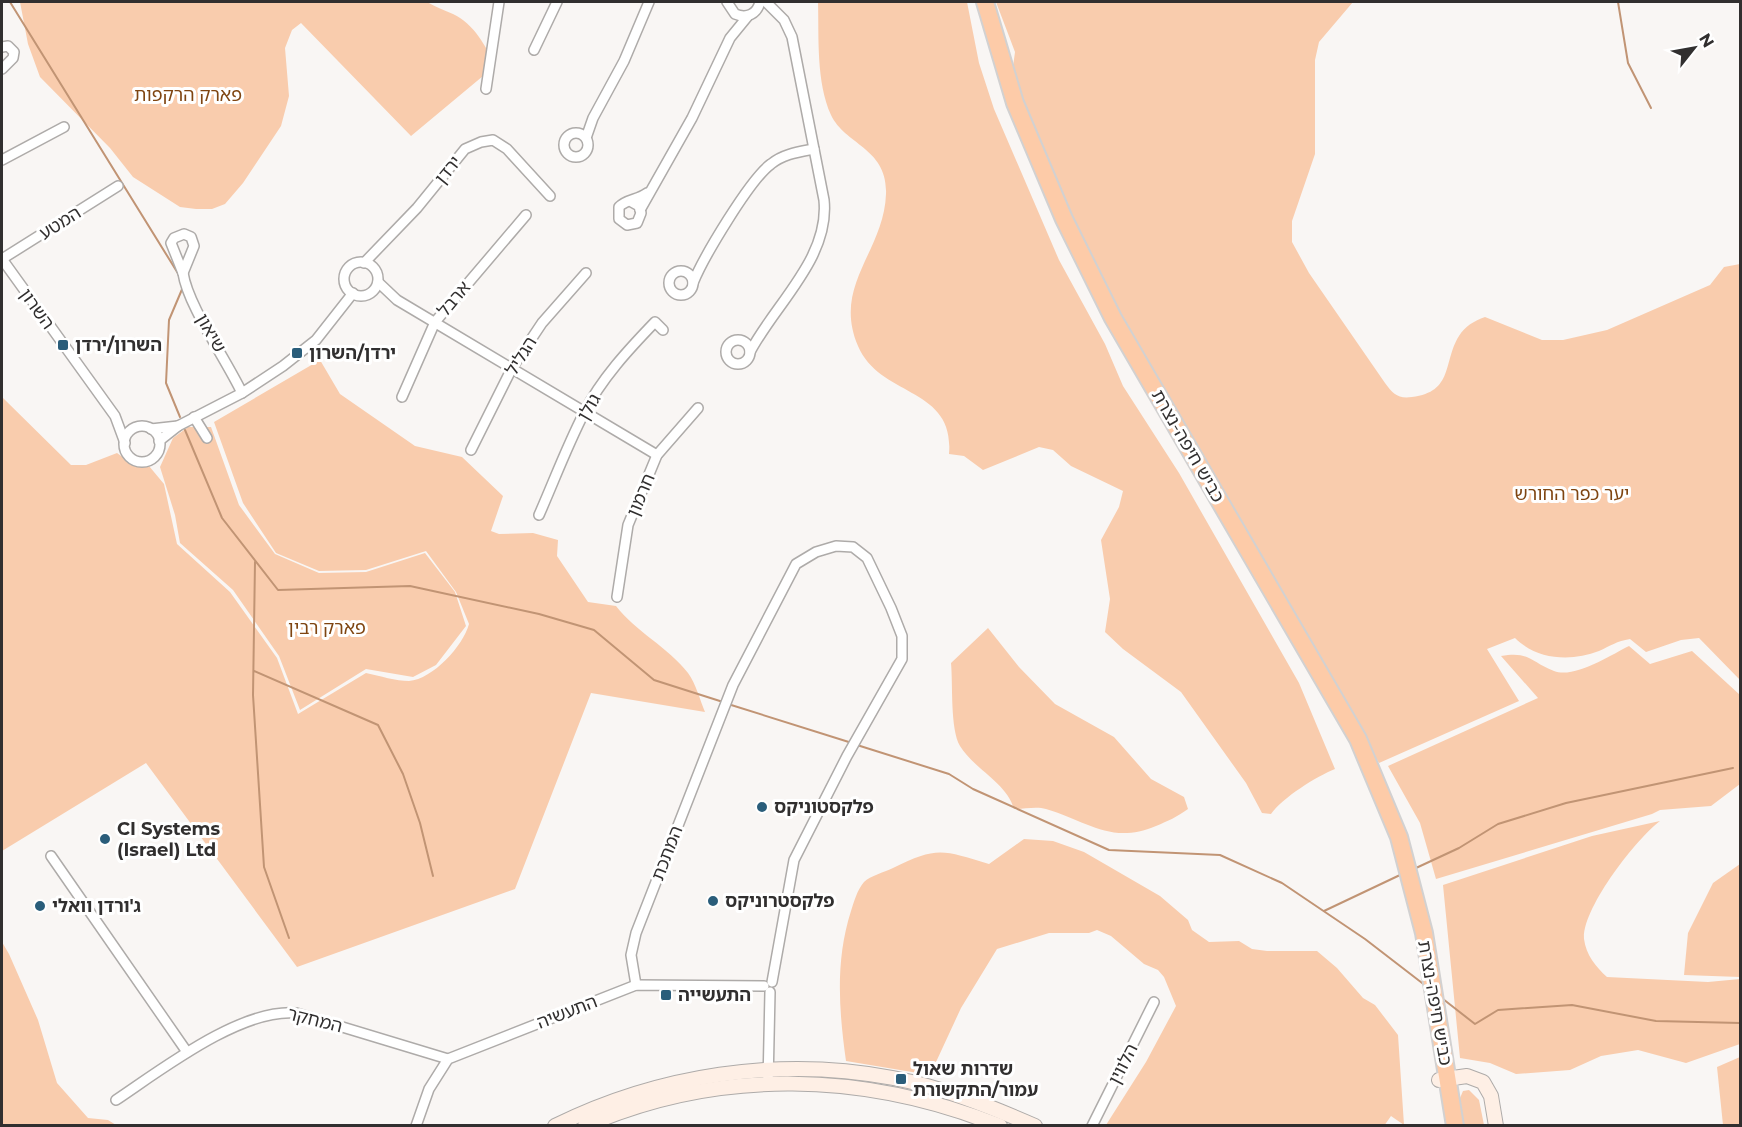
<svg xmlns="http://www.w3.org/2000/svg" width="1742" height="1127" viewBox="0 0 1742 1127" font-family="Montserrat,'Noto Sans Hebrew',sans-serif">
<rect width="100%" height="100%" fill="#f9f6f4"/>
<g fill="#f9ccad">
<path d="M20 2H427C436 7 444 10 453 14 474 24 486 46 495 66L411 136 301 23 292 30 285 48 289 96 281 126 243 183 225 204 212 209H196L180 207 133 177 110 148 40 77 28 44Z"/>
<path d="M818 2H967L979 63 994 109 1059 260 1105 344 1123 386 1179 473 1299 683 1335 769C1317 776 1282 798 1271 814L1262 813 1246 783 1181 692 1123 649 1105 632 1110 599 1101 540 1119 507 1123 491 1071 466 1053 450 1039 447 983 470 964 456 949 454C955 386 880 398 858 346 832 285 884 252 886 194 888 148 845 145 831 115 816 82 819 37 818 2Z"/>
<path d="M996 2H1353L1319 42 1315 60V154L1292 221V242L1309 273 1385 383C1393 394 1398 399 1412 397 1454 392 1443 361 1459 336 1465 326 1474 321 1485 317L1542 340H1563L1607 330 1710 285 1724 267 1740 264V680L1699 638 1681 640 1646 652 1630 639C1617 641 1610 646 1599 651 1571 662 1537 660 1515 638L1487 649 1519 701 1379 763 1094 266 1063 205 1012 74 1015 52Z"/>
<path d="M320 360 340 394 415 446 462 457 503 496 491 531 499 534 533 533 558 540 557 556 588 602 616 606C636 632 668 647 688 673 696 684 700 700 705 712L591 693 515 889 297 967 146 763 2 851V397L71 465H86L117 453 135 466H149L164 484 177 544 230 592 277 658 298 714 366 673C380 676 396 681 409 681 433 679 463 646 469 624L456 592 426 551 366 570 319 571 276 553 243 503 214 422Z"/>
<path d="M188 427H211L239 505 275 554 319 573 366 572 425 553 455 592 466 626 436 665 413 677 366 669 300 710 279 656 233 590 180 543 175 515 160 467 173 438Z"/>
<path d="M988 628 1019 667 1055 704 1114 737 1151 779 1184 797 1188 809C1177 817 1168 821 1156 826 1111 845 1087 821 1046 809 1037 806 1024 809 1014 809 1007 783 974 769 960 746 950 729 953 684 951 663Z"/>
<path d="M1629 646 1650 664 1692 651 1740 695V784L1711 806 1660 810 1652 814 1436 879 1420 823 1388 766 1538 698 1501 656C1530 651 1530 662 1554 671 1574 679 1611 655 1629 646Z"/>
<path d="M1660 821C1637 838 1582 908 1584 939 1586 955 1596 967 1607 977L1708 982 1740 979V1044L1686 1063 1638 1050 1601 1056 1570 1070 1516 1074 1490 1063 1460 1058 1443 885 1592 836Z"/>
<path d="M1024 839 1053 841 1084 852 1160 896 1188 920 1192 930 1209 942 1239 941 1252 949 1267 951H1317L1337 968 1363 998 1375 1005 1398 1035 1404 1125 1391 1116 1384 1126 1106 1125 1146 1062 1176 1006 1164 977 1158 970 1144 964 1111 936 1097 930 1089 933H1049L997 949 961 1008 930 1075 846 1061C839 1011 835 961 851 911 854 902 857 890 864 882 870 876 885 872 893 868 937 846 943 850 989 864Z"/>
<path d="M1740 864V977L1684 975 1688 933 1713 883Z"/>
<path d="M2 942 9 954 38 1020 57 1083 88 1118 108 1120 116 1125H2Z"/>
<path d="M1740 1057V1125H1723L1717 1067Z"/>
<path d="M1469 1090 1479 1100 1484 1125H1464L1460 1098 1463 1091Z"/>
</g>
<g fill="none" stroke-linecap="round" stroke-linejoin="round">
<g stroke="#c19474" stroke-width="2">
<path d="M10 2 179 275"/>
<path d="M1618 2 1628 63 1651 108"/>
<path d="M180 417 166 383 169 320 183 287"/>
<path d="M185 430 222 518 278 590 410 586 539 614 594 630 654 680 723 702"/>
<path d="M255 562 253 695 264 867 289 938"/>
<path d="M254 671 378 725 403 774 420 823 433 876"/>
<path d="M728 704 852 743"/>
<path d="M857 745 949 774 973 789 1109 850 1220 855 1282 883 1365 939 1426 986"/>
<path d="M1416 868 1459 848 1498 824 1566 803 1733 768"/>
<path d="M1324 911 1400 875"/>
<path d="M1443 999 1475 1024 1498 1010 1572 1005 1656 1021 1740 1023"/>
</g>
<g stroke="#aeaba9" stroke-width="12">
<g id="street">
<path d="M727 2 735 14C747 19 757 14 760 2"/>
<path d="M2 47 8 46 14 52 13 58 2 69"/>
<path d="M534 50 557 2"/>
<path d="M486 89 499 2"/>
<circle cx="576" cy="145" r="12"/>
<path d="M586 138 593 118 624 61 649 2"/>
<path d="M2 160 64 127"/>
<path d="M630 201 639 206 641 213 637 223 627 225 619 219V207C626 199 638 200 647 193"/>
<path d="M640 210 692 118 730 38 748 16"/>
<path d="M184 234 191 237 194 246 183 273 171 243 174 238Z"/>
<path d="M2 259 115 416 125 443"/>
<path d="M2 259 118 186"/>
<circle cx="361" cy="279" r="17"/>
<path d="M364 263 417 208 465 149 481 142 493 140 507 149 550 196"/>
<circle cx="681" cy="283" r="12"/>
<path d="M183 273C188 306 226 359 242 393"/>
<path d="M378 282 397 300 657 455"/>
<path d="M693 283C703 258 750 179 771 164 783 154 798 152 814 149"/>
<circle cx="738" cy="352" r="12"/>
<path d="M750 352C775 304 830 258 824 200L792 37 784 20 766 2"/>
<path d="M402 397 435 322 526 215"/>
<path d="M194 417 207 438"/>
<circle cx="142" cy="444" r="18"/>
<path d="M151 429 178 426"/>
<path d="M159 441 178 426 242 393 283 366 316 340 353 293"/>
<path d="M471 450 512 368 542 323 586 273"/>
<path d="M539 515C554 481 567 446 584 413 601 379 629 349 655 322L663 330"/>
<path d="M617 597 628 525 657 455 698 408"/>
<path d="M51 856 187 1052"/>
<path d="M636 985 631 955 636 933 733 685 796 564 816 552 836 546 853 547 867 558 891 608 902 636V659L847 756 794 860 772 982"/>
<path d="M768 1084 770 992"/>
<path d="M116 1100C161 1070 241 1008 296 1013L448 1059"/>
<path d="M416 1126 429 1089 448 1059 636 985 764 986"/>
<path d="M1092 1126 1154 1002"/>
</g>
</g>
<g stroke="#aeaba9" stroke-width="16">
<g id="secondary">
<path d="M1439 1080 1467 1076 1483 1082 1491 1096 1496 1126"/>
<path d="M555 1126C658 1075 779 1056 893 1078 942 1087 989 1106 1035 1126"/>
<path d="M585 1126C719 1067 866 1072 1000 1126"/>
</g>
</g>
<g stroke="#d2d1d1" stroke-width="20">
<path id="highway" d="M985 2 1015 103 1064 219 1113 318 1358 739 1399 837 1424 933 1455 1126"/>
</g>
<use href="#street" stroke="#fff" stroke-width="9"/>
<use href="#secondary" stroke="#feefe5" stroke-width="14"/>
<use href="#highway" stroke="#fdcba8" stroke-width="16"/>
</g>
<g fill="#2a5d7a" stroke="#fff" stroke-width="2">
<rect x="57" y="339" width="12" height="12" rx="3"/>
<rect x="291" y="347" width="12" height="12" rx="3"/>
<circle cx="762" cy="807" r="6"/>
<circle cx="105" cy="839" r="6"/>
<circle cx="713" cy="901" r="6"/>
<circle cx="40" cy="906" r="6"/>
<rect x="660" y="989" width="12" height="12" rx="3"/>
<rect x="895" y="1073" width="12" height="12" rx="3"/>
</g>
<g text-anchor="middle" stroke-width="6" stroke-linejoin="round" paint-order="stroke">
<g font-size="18" fill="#7f4511" stroke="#fff">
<text x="188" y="101">פארק הרקפות</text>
<text x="1572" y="500">יער כפר החורש</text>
<text x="327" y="634">פארק רבין</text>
</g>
<g font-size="18" fill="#312f2f" stroke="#fff">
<text transform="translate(448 170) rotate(-51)" y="6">ירדן</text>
<text transform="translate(60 223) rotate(-32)" y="6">המטע</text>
<text transform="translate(454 299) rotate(-50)" y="6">ארבל</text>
<text transform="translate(37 309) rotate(54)" y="6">השרון</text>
<text transform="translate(211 333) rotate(60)" y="6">שיאון</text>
<text transform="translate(521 356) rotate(-58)" y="6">הגליל</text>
<text transform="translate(589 407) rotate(-60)" y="6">גולן</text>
<text transform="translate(1188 446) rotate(60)" y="6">כביש חיפה-נצרת</text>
<text transform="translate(641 495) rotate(-67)" y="6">חרמון</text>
<text transform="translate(667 853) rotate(-69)" y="6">המתכת</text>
<text transform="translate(1435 1003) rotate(80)" y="6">כביש חיפה-נצרת</text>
<text transform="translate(567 1012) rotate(-21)" y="6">התעשיה</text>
<text transform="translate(315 1020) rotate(14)" y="6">המחקר</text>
<text transform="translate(1123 1064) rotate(-63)" y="6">הלווין</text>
</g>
<g font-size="18" font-weight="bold" fill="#312f2f" stroke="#fff" text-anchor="start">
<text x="75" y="351">השרון/ירדן</text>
<text x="309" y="359">ירדן/השרון</text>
<text x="774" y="813">פלקסטוניקס</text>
<text x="117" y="835">CI Systems<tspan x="117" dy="21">(Israel) Ltd</tspan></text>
<text x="725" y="907">פלקסטרוניקס</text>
<text x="52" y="912">ג'ורדן וואלי</text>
<text x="678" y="1001">התעשייה</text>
<text x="913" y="1075">שדרות שאול<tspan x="913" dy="21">עמור/התקשורת</tspan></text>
</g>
</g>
<rect width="1742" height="1127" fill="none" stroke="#312f2f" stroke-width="6"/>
<g transform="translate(1694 48) rotate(59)" stroke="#ffffff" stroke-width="4.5" paint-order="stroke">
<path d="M0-4.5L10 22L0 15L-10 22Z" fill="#312f2f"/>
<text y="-9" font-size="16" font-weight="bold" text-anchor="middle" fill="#312f2f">N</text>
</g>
</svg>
